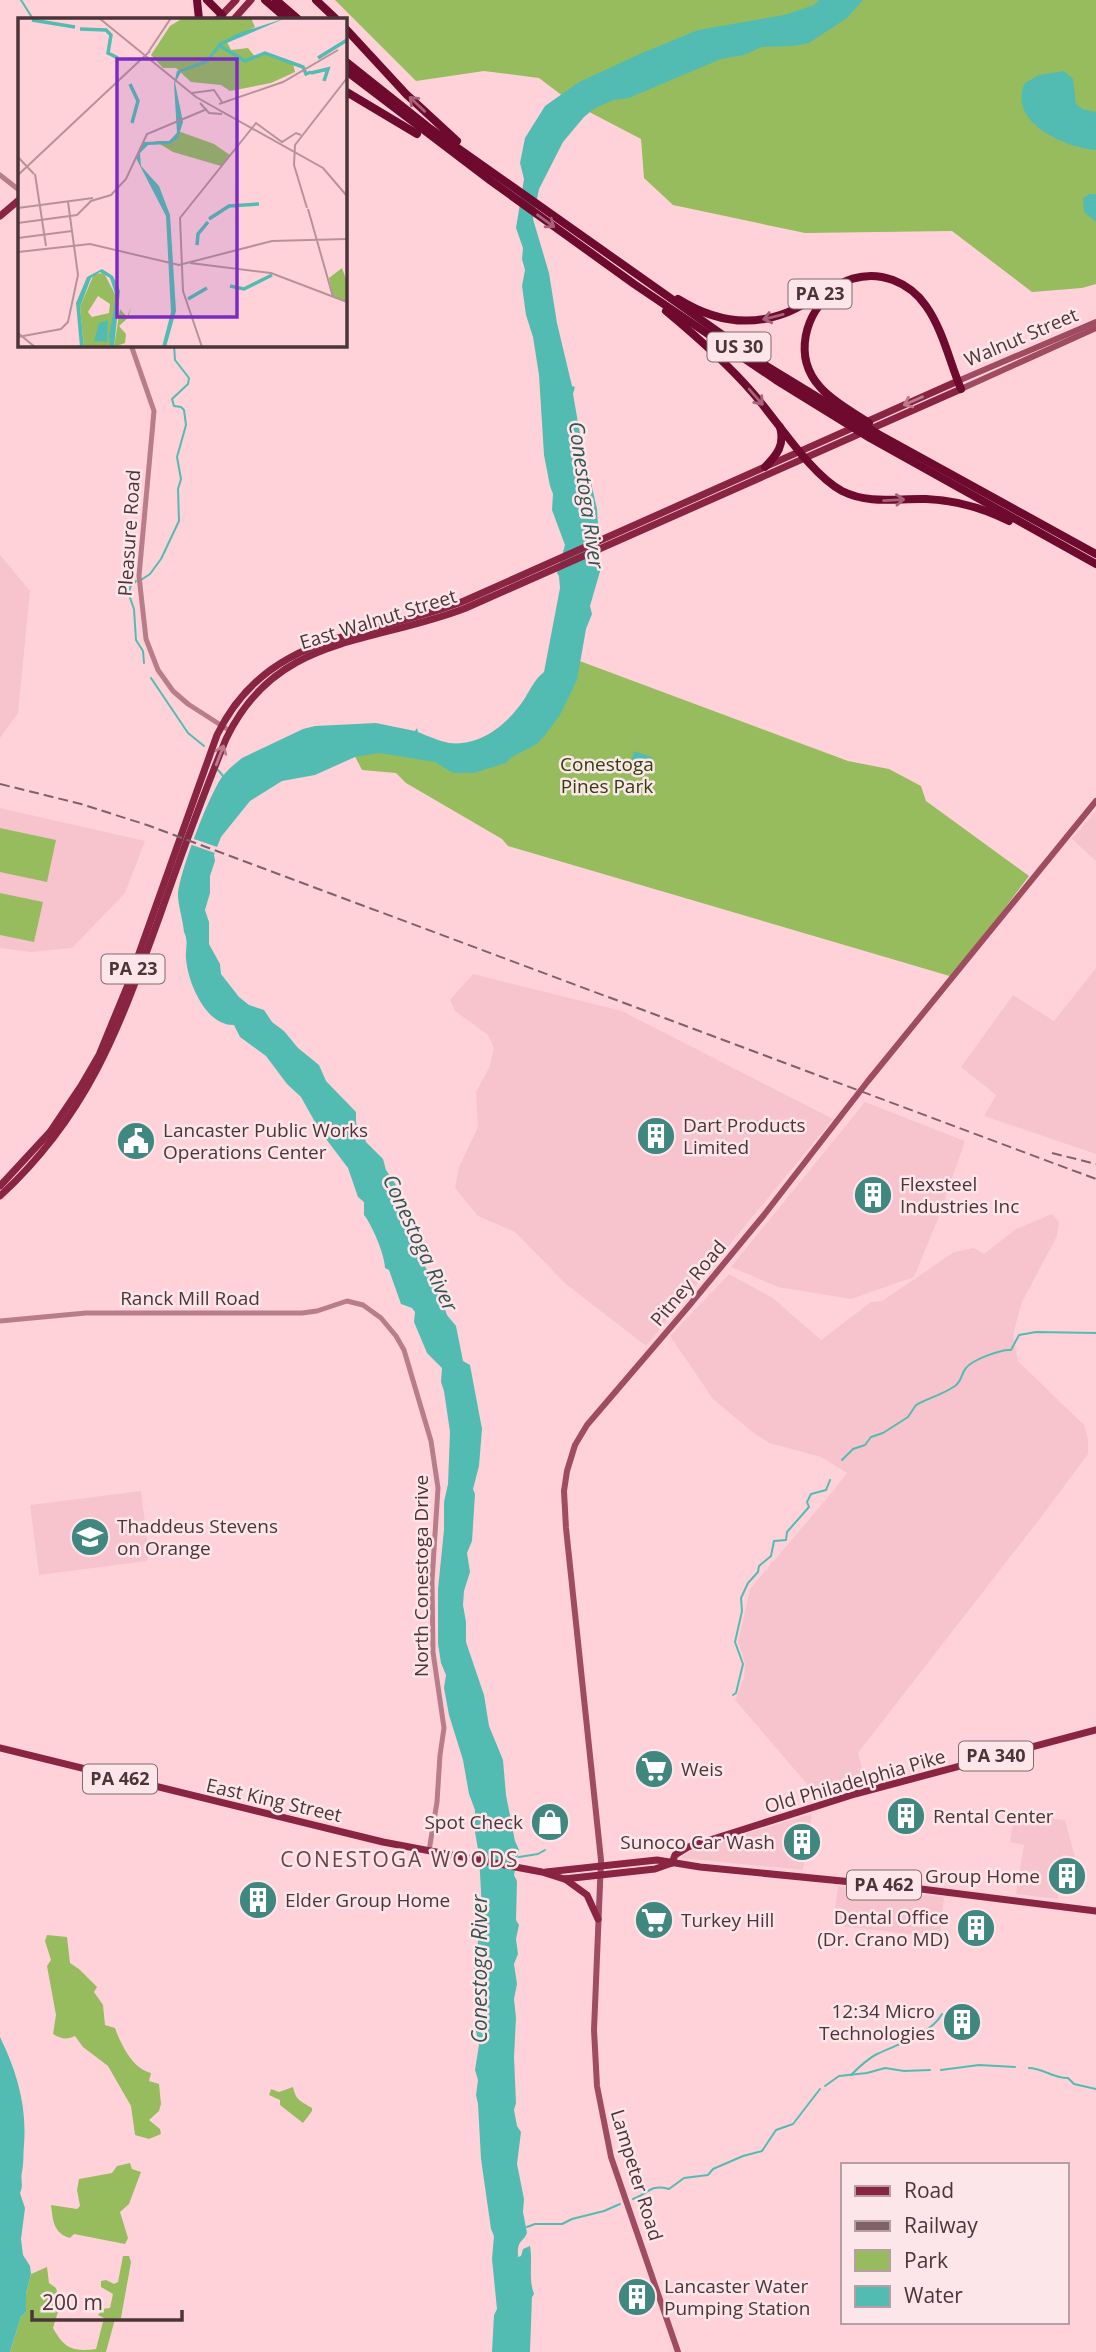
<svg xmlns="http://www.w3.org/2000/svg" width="1096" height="2352" viewBox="0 0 1096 2352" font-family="'Open Sans',sans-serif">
<rect width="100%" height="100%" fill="#ffd2d9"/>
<g fill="#f7c4cd">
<path d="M0 555 30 591 18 713 0 738Z"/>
<path d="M0 808 145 841 125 893 72 948 31 952 0 948Z"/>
<path d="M1096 811V861L1072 839Z"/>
<path d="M1096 968V1154L984 1116 996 1095 961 1067 1013 995 1054 1021Z"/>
<path d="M473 974 622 1011 833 1119 646 1346 567 1285 515 1232 478 1216 455 1188 459 1167 478 1127 476 1092 489 1068 494 1048 488 1035 455 1011 450 1000Z"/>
<path d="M865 1102 965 1141 938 1219 914 1277 851 1299 778 1287 731 1267Z"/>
<path d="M1052 1214 1059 1222 1057 1236 1022 1302 1013 1334 1018 1361 1084 1425 1088 1439V1454L1045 1512 858 1753 866 1782 819 1798 735 1700 744 1678 745 1664 738 1642 750 1589 833 1491 847 1473 821 1457 769 1443 751 1431 713 1399 670 1336 729 1274 773 1298 821 1340 871 1302 882 1301 954 1252 974 1248 984 1254 1016 1229Z"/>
<path d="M141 1491 149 1555 147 1561 39 1575 30 1505Z"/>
<path d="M812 1814 803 1870 680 1858 697 1848Z"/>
<path d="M1014 1814 1065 1820 1075 1857 1063 1855 1058 1899 1016 1894 1024 1845 1010 1842Z"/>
<path d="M838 1886 944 1897 940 1938 833 1925Z"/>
</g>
<g fill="#97bc5e">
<path d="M335 0H1096V284L1082 288 1032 292 952 231 805 233 673 205 644 178 641 139 572 103 539 78 484 71 416 81Z"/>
<path d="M577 660 848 761 889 769 921 786 926 801 1029 876 953 977 508 846 502 839 406 783 396 773 362 770 347 741 498 745Z"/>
<path d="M0 828 56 840 47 882 0 872Z"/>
<path d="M0 893 43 902 34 942 0 935Z"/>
<path d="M47 1935 67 1937 70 1963 79 1969 97 1987 94 1992 103 2005 105 2025 115 2028C121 2045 133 2069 151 2073L149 2081 159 2084 161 2104 159 2111 149 2120 160 2129 161 2134 149 2139 135 2135 131 2106 108 2066 83 2047 75 2036C67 2040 61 2039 53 2034L56 2015 47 1966 51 1960 45 1941Z"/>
<path d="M293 2087C296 2101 301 2101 312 2108V2111L303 2123 280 2105V2100L269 2095 271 2089 279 2092Z"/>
<path d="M130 2163 132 2169 141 2172 129 2204 120 2212 128 2238 125 2244 74 2234 70 2238C53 2233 53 2220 51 2205L77 2209 80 2206 77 2190 79 2179 112 2173 117 2166Z"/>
<path d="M123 2256H129L131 2262 121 2318 115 2319 106 2352H10L21 2317 26 2312V2294L31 2274 47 2267 49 2283 56 2288 60 2305 53 2328C64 2348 72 2352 96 2349L104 2318 98 2315 103 2309 110 2308 113 2294 101 2287V2281L106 2280 114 2284 118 2282Z"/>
</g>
<g fill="#53bcb2">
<path d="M819 0H863L847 18 809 43 794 46 762 47 744 55 721 59 629 98 614 100 595 108 584 117 563 142 539 189 533 219 549 273 557 323 572 386 575 387 573 394 580 434 597 509 601 568 590 606 592 614 586 629 577 680 560 715 545 735 537 744 512 757 506 763 474 773H453L435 762 379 753 355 757 315 775 282 781 250 801 221 837 214 855 215 861 210 876V893L205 910 209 922V944L220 964 221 974 239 997 249 1005 264 1010 272 1022 284 1031 298 1048 319 1065 326 1081 356 1112V1123L362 1131 366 1142 383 1159 386 1170 396 1185 400 1203 407 1212 412 1244 437 1287 447 1315 456 1326 463 1361 470 1365 482 1429 479 1466 473 1489 475 1494 472 1541 467 1553 470 1572 464 1591 463 1605 466 1622V1642L484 1695 489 1726 503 1760 506 1795 515 1841 519 1850 514 1875 517 1881 516 1920 519 1925 516 1939 518 1954 514 1964 517 1984 514 1999 516 2018 514 2057 516 2103 514 2110 517 2126 521 2132 517 2164 524 2199 523 2212 527 2233C523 2243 517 2239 518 2257L521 2256 523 2249 530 2246C533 2263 528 2278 534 2294L532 2297 530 2352H492L494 2315 497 2309 492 2259 494 2236 491 2229 481 2159 478 2104 476 2095 478 2080 475 2070 479 2045 475 2026 476 1990 473 1980 482 1910 479 1855 475 1832V1810L469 1794 463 1760 449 1715 444 1688 446 1675 441 1663 438 1644V1589L444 1530V1502L448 1484 450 1432 444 1391 441 1382 442 1368 427 1353 414 1322 415 1312 412 1308 401 1304 389 1270 385 1268C385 1255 372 1225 364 1215V1202L358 1197 348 1168 320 1131 301 1097 287 1084 266 1056 240 1037 234 1025C206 1026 188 983 186 959 185 949 189 942 184 932 183 920 178 905 178 895 179 873 209 795 222 777 228 769 235 764 242 758L303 729 315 726 376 723 415 731 417 728 418 732C428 736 439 741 449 743 481 747 509 723 525 698 531 688 535 679 544 672L560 588 559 576 557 573 565 545 552 510 553 494 550 486 544 455 539 375 533 337 526 315 522 286 525 270 522 259 523 248 516 228 524 179 520 163 525 138 545 106 579 82 642 53 698 30 784 15 814 5Z"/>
<path d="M1064 71 1073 79 1076 104 1083 109 1096 112V150C1066 148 1006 122 1025 83L1039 75Z"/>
<path d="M1090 194H1096V222L1084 212 1083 198Z"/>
<path d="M634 751 652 757 649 768 631 763Z"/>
<path d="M0 2037C17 2072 27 2106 24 2145 23 2155 24 2162 22 2172 20 2180 24 2185 20 2193L25 2208 21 2239 23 2255 30 2266 31 2274 26 2294V2312L21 2317 10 2352H0Z"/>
</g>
<path fill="#ffd2d9" d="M191 838 220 848 218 854 189 844Z"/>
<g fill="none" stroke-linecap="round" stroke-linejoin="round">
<g stroke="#53bcb2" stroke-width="2">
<path d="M21 0 33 19"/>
<path d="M141 580 150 574 161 559 179 521 178 489 181 479 177 457 186 425 184 410 181 407 174 406 172 399 188 384 189 378 175 360 174 345"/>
<path d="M136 581 130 587 129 595 134 609 136 640 143 651 144 663"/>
<path d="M151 678 188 733 204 746"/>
<path d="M218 770 224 777"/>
<path d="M842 1460 853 1449 865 1445 871 1437 883 1433 908 1417 916 1405C928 1398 942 1395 955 1386 962 1381 961 1374 966 1368 972 1360 1001 1349 1011 1350L1019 1335 1036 1332 1096 1333"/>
<path d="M733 1695 736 1693 743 1664 735 1642 742 1611 741 1598 748 1583 758 1572 759 1566 771 1556 774 1541 786 1540 787 1532 809 1507 807 1502 811 1494 826 1490 830 1480"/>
<path d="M519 1857 538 1854 545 1850"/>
<path d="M1029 2068C1042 2068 1055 2079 1068 2078L1074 2084 1096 2089"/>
<path d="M941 2070 979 2065 1015 2067"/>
<path d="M851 2075C859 2067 867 2059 877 2054 896 2045 931 2034 942 2014"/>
<path d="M825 2086 839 2076 867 2073 885 2068 904 2071 930 2070"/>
<path d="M633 2199C650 2193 649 2184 669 2189L684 2178 708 2175 713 2169 743 2156 762 2151 776 2130 793 2124 820 2089"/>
<path d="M527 2227 535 2224H562L572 2219 604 2211 620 2204"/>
</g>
<g stroke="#b87d89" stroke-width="5">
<path d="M0 175 19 190"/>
<path d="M131 345 154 411 139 576 146 639 158 670 173 691 188 704 230 731"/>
<path d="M0 1321 86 1313H302L317 1311 347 1301 363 1305 381 1318 396 1336 404 1350 431 1441 438 1488 432 1581 433 1652 444 1728 440 1755 437 1802 429 1851"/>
</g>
<g stroke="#9f4c60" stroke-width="6">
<path d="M958 381 1096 322"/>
<path d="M961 389 1096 328"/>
<path d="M678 2352 611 2157 597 2086 594 2030 601 1860 566 1528 564 1491 567 1471 575 1445 587 1425 688 1307 764 1215 868 1081 1096 801"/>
</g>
<g stroke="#8a2443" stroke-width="7">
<path d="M218 19 236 0"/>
<path d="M234 19 251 0"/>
<path d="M0 216 19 200"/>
<path d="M0 1186 50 1132 81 1086 99 1055 127 987 217 735C268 630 368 639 464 601L958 381"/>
<path d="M0 1196C89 1114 119 1028 159 918 180 858 202 798 226 739 276 634 371 645 466 608L961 389"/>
<path d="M0 1748 383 1842 542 1872 564 1879 655 1869 672 1863"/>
<path d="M672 1863 675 1855 688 1847 855 1794 1096 1730"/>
<path d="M546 1872 657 1860 700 1867 913 1888 1096 1911"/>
<path d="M565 1879 587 1895 598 1919"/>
</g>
<g stroke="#6d0a2e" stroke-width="8">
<path d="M197 0 199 19"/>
<path d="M207 0 222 15"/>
<path d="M265 0 287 19"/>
<path d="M276 0 298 19"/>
<path d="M316 0 336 19"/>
<path d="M345 28 406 94 457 141"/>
<path d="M345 61 428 127 768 367 878 434 1096 554"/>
<path d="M345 70 491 181 634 284 776 380 870 438 1096 564"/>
<path d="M345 91 417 134"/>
<path d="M835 290C804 313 793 357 820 387 833 402 853 412 869 423"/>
<path d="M678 299C710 319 744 327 780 315 820 303 847 263 893 280 906 285 918 294 926 306 943 330 950 363 961 389"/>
<path d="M666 311C696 336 726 362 752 392 777 420 810 474 842 491 870 505 897 498 926 499 955 500 983 508 1009 521"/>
<path d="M765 467C777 455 785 445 780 427"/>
</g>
<g stroke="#7e6267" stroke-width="2" stroke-dasharray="10 5" stroke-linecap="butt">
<path d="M0 784 81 804 147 825 1096 1179"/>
<path d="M1052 1153 1096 1164"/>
</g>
</g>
<defs><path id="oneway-shaft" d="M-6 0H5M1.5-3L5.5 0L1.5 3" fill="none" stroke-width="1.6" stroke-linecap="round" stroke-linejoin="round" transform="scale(1.75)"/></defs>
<g stroke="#a76279">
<use href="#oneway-shaft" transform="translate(417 104) rotate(-136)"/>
<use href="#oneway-shaft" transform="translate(546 221) rotate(36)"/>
<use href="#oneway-shaft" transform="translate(773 317) rotate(166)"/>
<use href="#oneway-shaft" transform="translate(756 397) rotate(49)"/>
<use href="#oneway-shaft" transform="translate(894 500) rotate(-3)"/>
</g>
<g stroke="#be7b8e">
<use href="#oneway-shaft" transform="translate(913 401) rotate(156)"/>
<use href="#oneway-shaft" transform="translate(220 755) rotate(-69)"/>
</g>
<defs>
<g id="building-disc" transform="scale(2.0125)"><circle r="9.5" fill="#408780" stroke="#fde6e9"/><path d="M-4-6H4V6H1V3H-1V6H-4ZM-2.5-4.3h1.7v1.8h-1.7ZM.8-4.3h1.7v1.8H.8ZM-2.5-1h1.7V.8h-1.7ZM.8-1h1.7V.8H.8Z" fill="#fff"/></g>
<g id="civic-disc" transform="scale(2.0125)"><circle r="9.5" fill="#408780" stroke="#fde6e9"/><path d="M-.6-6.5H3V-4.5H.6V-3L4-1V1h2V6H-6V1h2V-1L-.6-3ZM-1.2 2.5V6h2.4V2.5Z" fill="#fff"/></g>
<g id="university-disc" transform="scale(2.0125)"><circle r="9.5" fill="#408780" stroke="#fde6e9"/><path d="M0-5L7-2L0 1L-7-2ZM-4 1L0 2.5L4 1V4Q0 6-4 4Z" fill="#fff"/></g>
<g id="supermarket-disc" transform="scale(2.0125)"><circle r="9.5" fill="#408780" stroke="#fde6e9"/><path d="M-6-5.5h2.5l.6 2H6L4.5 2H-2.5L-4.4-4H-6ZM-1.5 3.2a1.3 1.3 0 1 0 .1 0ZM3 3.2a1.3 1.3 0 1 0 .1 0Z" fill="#fff"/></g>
<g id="shop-disc" transform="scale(2.0125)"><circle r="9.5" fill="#408780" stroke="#fde6e9"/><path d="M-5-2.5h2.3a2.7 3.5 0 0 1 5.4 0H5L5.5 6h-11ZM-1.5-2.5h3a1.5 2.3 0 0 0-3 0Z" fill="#fff"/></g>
</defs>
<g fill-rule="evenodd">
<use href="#building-disc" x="656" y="1136"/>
<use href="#civic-disc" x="136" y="1141"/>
<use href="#building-disc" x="873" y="1195"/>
<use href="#university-disc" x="90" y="1537"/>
<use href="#supermarket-disc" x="654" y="1769"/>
<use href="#building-disc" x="906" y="1816"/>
<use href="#shop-disc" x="550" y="1822"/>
<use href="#building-disc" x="802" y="1842"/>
<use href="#building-disc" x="1067" y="1876"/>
<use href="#building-disc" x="258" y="1900"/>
<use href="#supermarket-disc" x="654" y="1920"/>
<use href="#building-disc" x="976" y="1928"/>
<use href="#building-disc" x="962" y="2022"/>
<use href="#building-disc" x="637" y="2297"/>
</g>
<g text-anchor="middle" stroke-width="5" stroke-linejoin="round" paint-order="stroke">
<g fill="#fde6e9" stroke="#806a6e" stroke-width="2">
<rect x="788.5" y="279.5" width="63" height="29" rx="5"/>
<rect x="707.5" y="332.5" width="63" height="29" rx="5"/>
<rect x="101.5" y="954.5" width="63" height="29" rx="5"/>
<rect x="959" y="1741.5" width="74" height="29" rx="5"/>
<rect x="83" y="1764.5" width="74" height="29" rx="5"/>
<rect x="847" y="1870.5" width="74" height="29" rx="5"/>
</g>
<g font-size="18" font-weight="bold" fill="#4b3539">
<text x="820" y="300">PA 23</text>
<text x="739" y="353">US 30</text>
<text x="133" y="975">PA 23</text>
<text x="996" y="1762">PA 340</text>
<text x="120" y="1785">PA 462</text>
<text x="884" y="1891">PA 462</text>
</g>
<g font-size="19" fill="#4b3539" stroke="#fde6e9">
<text transform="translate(1021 337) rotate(-23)" y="7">Walnut Street</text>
<text transform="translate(129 533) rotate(-86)" y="7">Pleasure Road</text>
<text transform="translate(378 619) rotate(-17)" y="7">East Walnut Street</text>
<text transform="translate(688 1283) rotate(-50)" y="7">Pitney Road</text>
<text x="190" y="1305">Ranck Mill Road</text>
<text transform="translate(421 1576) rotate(-90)" y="7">North Conestoga Drive</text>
<text transform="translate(855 1781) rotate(-16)" y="7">Old Philadelphia Pike</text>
<text transform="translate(274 1800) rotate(13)" y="7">East King Street</text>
<text transform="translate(637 2175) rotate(73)" y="7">Lampeter Road</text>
</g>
<g font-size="19" fill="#2e400c" stroke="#fde6e9">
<text x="607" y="771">Conestoga<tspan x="607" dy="22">Pines Park</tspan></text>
</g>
<g font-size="19" fill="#4b3539" stroke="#fde6e9" text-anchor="start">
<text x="683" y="1132">Dart Products<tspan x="683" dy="22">Limited</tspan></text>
<text x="163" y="1137">Lancaster Public Works<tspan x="163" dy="22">Operations Center</tspan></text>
<text x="900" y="1191">Flexsteel<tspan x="900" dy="22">Industries Inc</tspan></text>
<text x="117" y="1533">Thaddeus Stevens<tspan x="117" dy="22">on Orange</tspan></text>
<text x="681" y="1776">Weis</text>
<text x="933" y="1823">Rental Center</text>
<text x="523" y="1829" text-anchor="end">Spot Check</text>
<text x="775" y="1849" text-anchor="end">Sunoco Car Wash</text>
<text x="1040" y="1883" text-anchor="end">Group Home</text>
<text x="285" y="1907">Elder Group Home</text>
<text x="949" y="1924" text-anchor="end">Dental Office<tspan x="949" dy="22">(Dr. Crano MD)</tspan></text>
<text x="681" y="1927">Turkey Hill</text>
<text x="935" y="2018" text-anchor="end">12:34 Micro<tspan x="935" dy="22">Technologies</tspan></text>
<text x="664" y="2293">Lancaster Water<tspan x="664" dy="22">Pumping Station</tspan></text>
</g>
<g font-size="21" font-style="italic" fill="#345551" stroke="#fde6e9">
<text transform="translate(586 495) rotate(82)" y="7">Conestoga River</text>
<text transform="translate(420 1243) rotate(65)" y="7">Conestoga River</text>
<text transform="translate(480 1969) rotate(-90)" y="7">Conestoga River</text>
</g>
<g font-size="21" letter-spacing="2" fill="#6e414a" stroke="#fde6e9">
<text x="400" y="1867">CONESTOGA WOODS</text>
</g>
</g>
<g transform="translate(18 18)">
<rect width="329" height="329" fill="#ffd2d9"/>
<path d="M165 0H233L237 9 209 24 213 32 230 30 238 40 247 35 275 46 277 54 253 65 212 73 203 67 173 64 158 50H145L133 37 152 8ZM160 113 196 126 212 137 203 148 155 134 137 123H153ZM324 250 329 264V283L315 279 311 260ZM86 255 99 280 92 329H66L62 289 76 256ZM80 278 92 286 91 295 74 299 70 294ZM113 289 110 300 101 308 108 316 107 325 96 329 102 291 109 299Z" fill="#97bc5e" fill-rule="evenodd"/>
<path d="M268 0 204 27 189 45 163 54 157 65 165 104 160 120 152 126 130 127 122 135 123 148 141 168 152 197 158 293 148 329H144L153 294 148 198 118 140 125 124 151 123 159 115 156 66 159 53 188 42 201 25 221 15ZM84 251 95 258 102 273 96 329H92L91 318 98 279 92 260 82 254 73 260 62 289 66 329H62L58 285 69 259ZM90 302 89 324 76 323 81 305Z" fill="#53bcb2"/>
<path fill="none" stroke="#53bcb2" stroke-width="3.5" d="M14 2 57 9M62 11 88 12 93 17 90 35 100 40M202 28 227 43 247 35 285 49 288 56 293 54M300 40 329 22M293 55 310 51 306 63M112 66 120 83 114 105M191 201 211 188 241 186M179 227 180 216 190 204M212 268 226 271 254 257M170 281 189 270"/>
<path fill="none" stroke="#b79399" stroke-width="2" d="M81 0 178 79 305 150 329 178M131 33 153 0M174 75 196 72 204 84M182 85 191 95 204 96M201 86 265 64 320 32M0 139 16 156M17 156 28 228M0 157 132 33M0 190 75 180M289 190 276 147 277 127 329 60M290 191 315 279M0 205 59 197 73 183 93 177 108 161 129 116 189 91M0 220 54 213M0 234 72 226 161 247 254 223 329 221M172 245 253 255 329 284M0 315 17 329M0 319 43 311 50 304 60 257 50 184M184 329 165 273 162 200 238 105 264 124 278 115 283 117"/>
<path fill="#7b2cbf" fill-opacity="0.15" stroke="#7b2cbf" stroke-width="3.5" d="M99 41H219V299H99Z"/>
<rect width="329" height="329" fill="none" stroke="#4b3539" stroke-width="3.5"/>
</g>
<rect x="841" y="2163" width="228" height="161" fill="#fde6e9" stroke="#b69fa3" stroke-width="2"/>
<rect x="855" y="2186" width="35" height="10" fill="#8a2443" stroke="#b69fa3" stroke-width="2"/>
<text x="904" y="2198" font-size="21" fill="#4b3539">Road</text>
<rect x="855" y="2221" width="35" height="10" fill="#7e6267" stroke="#b69fa3" stroke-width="2"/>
<text x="904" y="2233" font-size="21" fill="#4b3539">Railway</text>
<rect x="855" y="2250" width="35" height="21" fill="#97bc5e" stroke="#b69fa3" stroke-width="2"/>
<text x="904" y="2268" font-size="21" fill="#4b3539">Park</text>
<rect x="855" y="2286" width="35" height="21" fill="#53bcb2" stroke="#b69fa3" stroke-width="2"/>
<text x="904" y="2303" font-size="21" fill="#4b3539">Water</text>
<path d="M32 2310v10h150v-10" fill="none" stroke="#4b3539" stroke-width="3.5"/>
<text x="42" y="2310" font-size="21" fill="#4b3539" stroke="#fde6e9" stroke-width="5" paint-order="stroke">200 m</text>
</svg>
